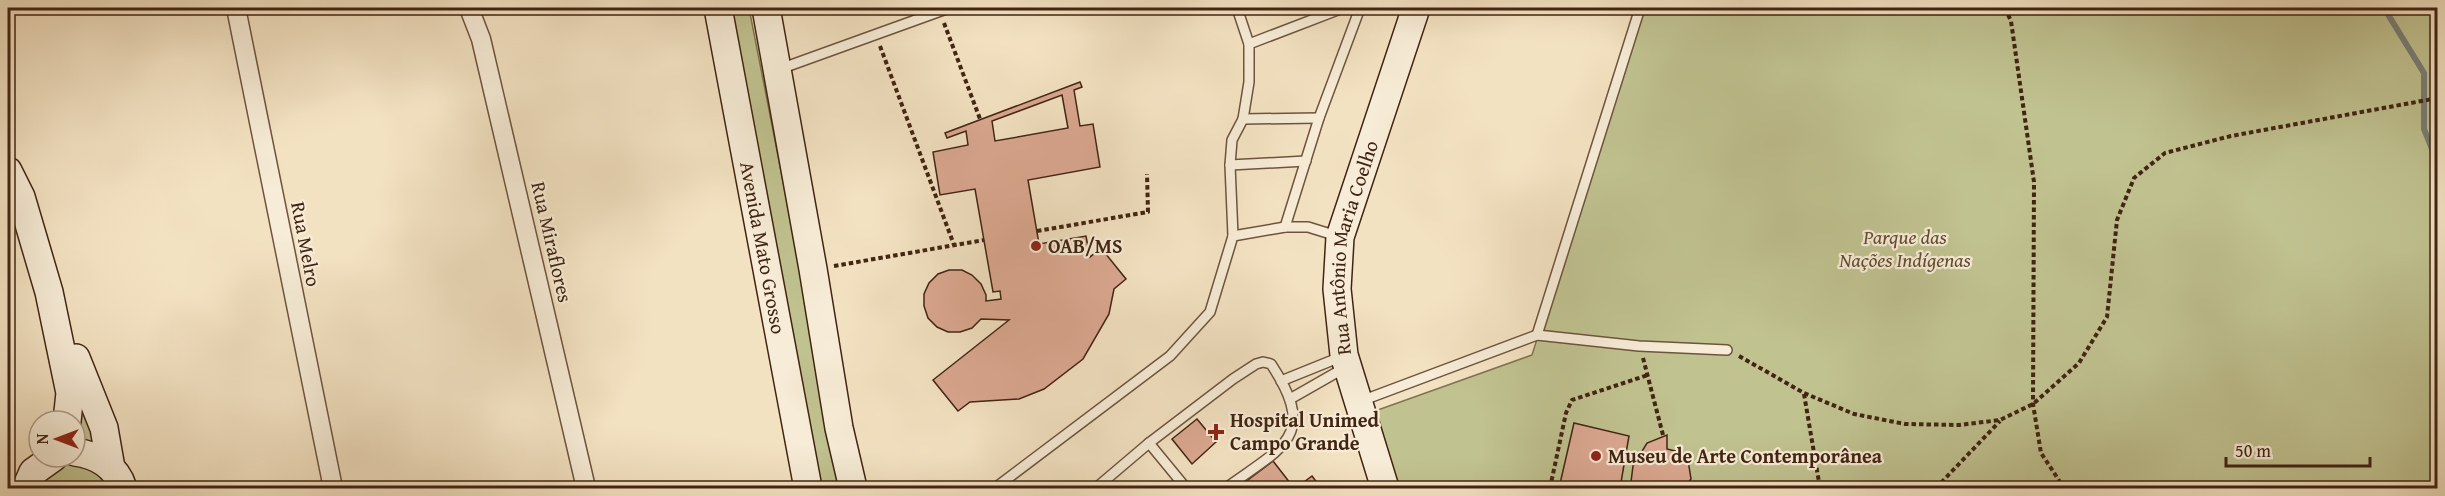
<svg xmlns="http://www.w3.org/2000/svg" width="2445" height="496" viewBox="0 0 2445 496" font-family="'Gentium Book Plus',serif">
<rect width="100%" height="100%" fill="#f3e2c2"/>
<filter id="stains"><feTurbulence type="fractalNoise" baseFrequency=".00333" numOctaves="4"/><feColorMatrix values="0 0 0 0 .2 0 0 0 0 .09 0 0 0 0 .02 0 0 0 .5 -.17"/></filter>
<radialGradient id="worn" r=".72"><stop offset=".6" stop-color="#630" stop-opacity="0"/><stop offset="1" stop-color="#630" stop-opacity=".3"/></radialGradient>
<g fill="#c0c290" stroke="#807351" stroke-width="1.5">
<path d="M723 8H749L843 488H816Z"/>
<path d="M1642 8H2437V488H1395L1375 411 1532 355Z"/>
<path d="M73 396 102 429 107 451 75 445Z"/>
<path d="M67 461C85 465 100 470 106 488H32Z"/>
</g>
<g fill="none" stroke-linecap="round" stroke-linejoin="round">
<path stroke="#797f77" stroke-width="6" d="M2384 8 2424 73V129L2438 164"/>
</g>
<g fill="#dba891" stroke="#412412" stroke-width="1.5" fill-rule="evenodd">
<path d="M1080 82 1082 87 1074 90 1080 126 1093 124 1100 167 1028 180 1039 244 1086 236 1090 257 1101 248 1126 279 1114 289 1109 314 1083 359 1044 389 1019 399 970 402 958 411 933 380 1009 320 981 319 972 328 960 332H948L937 327 928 318 924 306V294L929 283 938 274 949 270H962L972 275 981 284 986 295V301L1001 299 1000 291 993 292 975 189 940 195 933 152 968 145 966 131 947 138 945 133ZM1062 95 1068 128 995 141 992 121Z"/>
<path d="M1197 419 1216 442 1192 464 1172 439Z"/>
<path d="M1574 423 1629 436 1620 488 1631 482 1633 466 1647 443 1667 435V449L1683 453 1688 460 1691 479 1684 488H1559Z"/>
<path d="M1273 461 1294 488H1248L1244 483Z"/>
<path d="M1312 476 1321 488H1296Z"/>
</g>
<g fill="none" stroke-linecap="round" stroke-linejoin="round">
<g stroke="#6e543e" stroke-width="12">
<g id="lane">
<path d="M1237 8 1249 44"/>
<path d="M780 69 949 8"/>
<path d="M1243 119 1319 118"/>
<path d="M1230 165 1306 161"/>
<path d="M1285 227 1319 118 1360 8"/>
<path d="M1233 236 1230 165 1232 140 1243 119 1249 82V44L1343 8"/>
<path d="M1537 335 1640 8"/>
<path d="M1281 381 1343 356"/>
<path d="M1290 399 1346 367"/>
<path d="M1361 401 1537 335 1639 346 1727 350"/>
<path d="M1149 443 1186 488"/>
<path d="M995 488 1170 356 1210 312 1233 236 1285 227H1308L1337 236"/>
<path d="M1096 488 1149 443 1233 379 1256 364 1263 362 1271 364C1319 437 1282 447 1226 488"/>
</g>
</g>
<g stroke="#6e543e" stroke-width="21">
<g id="street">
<path d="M236 8 333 488"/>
<path d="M469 8 481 39 586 488"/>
</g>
</g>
<g stroke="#412412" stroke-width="30">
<g id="secondary">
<path id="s1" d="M718 8 808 488"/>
<path d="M766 8 813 269 839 428 853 488"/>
<path d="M8 171 21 197 49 292 70 393 67 421"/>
<path d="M76 358 104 428 111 468"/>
<path d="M75 452C97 455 116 466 123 488"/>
<path d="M26 488 33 472 54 457"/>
<path id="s2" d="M1385 488 1344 355 1337 289 1340 237 1416 8"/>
</g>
</g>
<g stroke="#412412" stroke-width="4" stroke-dasharray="4.5 3" stroke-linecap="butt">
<path d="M2005 8 2011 21 2034 182 2033 404 2041 453 2064 488"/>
<path d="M944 23 980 119"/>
<path d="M880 46 954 245"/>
<path d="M1037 231 1148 212 1147 174"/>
<path d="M834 266 984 240"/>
<path d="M1739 356 1804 393 1854 414 1905 424 1959 425 2000 420 2033 404 2079 363 2107 317 2117 220 2134 178 2165 153 2231 136 2438 98"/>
<path d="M1643 358 1663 435"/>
<path d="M1804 394 1820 488"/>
<path d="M1550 488 1566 413 1572 400 1648 375"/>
<path d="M1936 488 2000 421"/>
</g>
<use href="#lane" stroke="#f7ecd7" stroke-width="9"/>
<use href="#street" stroke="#f7ecd7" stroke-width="18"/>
<use href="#secondary" stroke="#f7ecd7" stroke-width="27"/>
</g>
<g fill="#8f2418" stroke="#f7ecd7" stroke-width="2">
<circle cx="1036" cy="246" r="6"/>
<path d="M1213 423h6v6h6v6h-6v6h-6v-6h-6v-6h6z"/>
<circle cx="1596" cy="456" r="6"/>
</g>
<g text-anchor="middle" stroke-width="4.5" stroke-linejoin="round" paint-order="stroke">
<g font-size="20" font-style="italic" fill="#614c32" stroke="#f7ecd7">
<text x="1905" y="244">Parque das<tspan x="1905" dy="23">Nações Indígenas</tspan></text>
</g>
<g font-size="20" fill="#412412" stroke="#f7ecd7">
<text transform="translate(552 242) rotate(77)" y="7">Rua Miraflores</text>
<text transform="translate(306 244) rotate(79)" y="7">Rua Melro</text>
<text dy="7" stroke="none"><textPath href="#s1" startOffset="244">Avenida Mato Grosso</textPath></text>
<text dy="7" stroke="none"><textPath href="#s2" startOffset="249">Rua Antônio Maria Coelho</textPath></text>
</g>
<g font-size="20" font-weight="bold" fill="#412412" stroke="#f7ecd7" text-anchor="start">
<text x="1048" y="253">OAB/MS</text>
<text x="1230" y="427">Hospital Unimed<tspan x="1230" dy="23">Campo Grande</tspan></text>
<text x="1608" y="463">Museu de Arte Contemporânea</text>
</g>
</g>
<rect width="2445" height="496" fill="none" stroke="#f3e2c2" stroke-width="30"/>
<rect x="9" y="9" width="2427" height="478" fill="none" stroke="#412412" stroke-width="3"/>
<rect x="15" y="15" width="2415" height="466" fill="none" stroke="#412412" stroke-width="1.5"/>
<g transform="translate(57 439) rotate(270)"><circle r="28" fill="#f7ecd7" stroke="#ae9c88" stroke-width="1.5"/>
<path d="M0-4.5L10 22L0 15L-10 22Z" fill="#8f2418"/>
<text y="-9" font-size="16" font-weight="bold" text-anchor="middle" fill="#412412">N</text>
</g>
<path d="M2226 457v9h144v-9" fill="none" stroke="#412412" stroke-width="3"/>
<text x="2235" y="457" font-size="18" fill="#412412" stroke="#f7ecd7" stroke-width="4.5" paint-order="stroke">50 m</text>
<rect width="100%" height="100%" filter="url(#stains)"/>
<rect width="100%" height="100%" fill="url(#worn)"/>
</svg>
